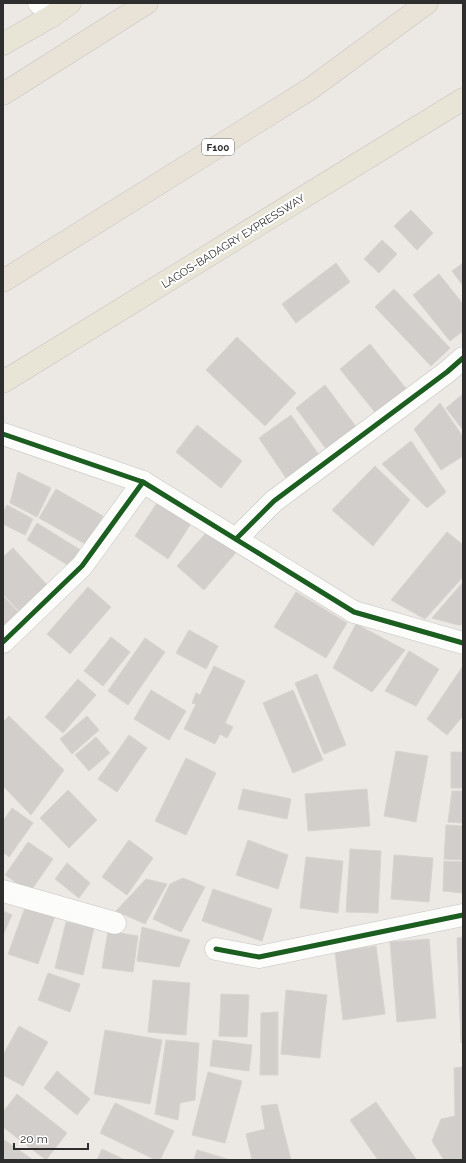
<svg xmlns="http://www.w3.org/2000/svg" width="466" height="1163" viewBox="0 0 466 1163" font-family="Raleway,sans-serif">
<rect width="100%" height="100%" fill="#ece8e4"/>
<g fill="#d1cecb" stroke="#d7d4d0">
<path d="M411 210 433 233 417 250 394 226Z"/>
<path d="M382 240 397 254 379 273 364 259Z"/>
<path d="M336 263 350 282 296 323 282 304Z"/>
<path d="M463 263V286L452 271Z"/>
<path d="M439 274 463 304V331L450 341 413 295Z"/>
<path d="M394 289 450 348 431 366 375 307Z"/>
<path d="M237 337 296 393 265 426 206 370Z"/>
<path d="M370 344 408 391 378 416 340 369Z"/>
<path d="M325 385 357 428 327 450 296 408Z"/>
<path d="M463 394V430L446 408Z"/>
<path d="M440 403 463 437V456L441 470 414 429Z"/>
<path d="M291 415 319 455 286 478 259 438Z"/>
<path d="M197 425 242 461 221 488 176 452Z"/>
<path d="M411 441 446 492 427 508 382 464Z"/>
<path d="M375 466 410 500 373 546 332 510Z"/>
<path d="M18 472 51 488 37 517 10 503Z"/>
<path d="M56 489 103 516 87 545 39 518Z"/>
<path d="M161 497 194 519 168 559 135 536Z"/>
<path d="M7 505 33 519 25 535 3 524V512Z"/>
<path d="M37 523 82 551 71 567 27 540Z"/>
<path d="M211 527 238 550 204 590 177 566Z"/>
<path d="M447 532 463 545V577L425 619 391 600Z"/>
<path d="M13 548 49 587 20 612 3 594V557Z"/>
<path d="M463 582V625H458L432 618Z"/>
<path d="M88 587 111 607 70 654 47 634Z"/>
<path d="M296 592 347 623 326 658 274 627Z"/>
<path d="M3 596 19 613 3 630Z"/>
<path d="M356 624 405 650 372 692 333 668Z"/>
<path d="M189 630 218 646 206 669 176 653Z"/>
<path d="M111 637 130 652 103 686 84 671Z"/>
<path d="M145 638 165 652 128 705 108 691Z"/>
<path d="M409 651 439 669 416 706 385 691Z"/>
<path d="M214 666 245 681 225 723 233 727 227 738 220 734 215 744 184 729 196 704 192 703 196 693 200 695Z"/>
<path d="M463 666V716L447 735 427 719Z"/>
<path d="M317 674 346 745 324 754 295 683Z"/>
<path d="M78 679 96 695 63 733 45 717Z"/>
<path d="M151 690 186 711 169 740 134 719Z"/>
<path d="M293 690 323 760 293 773 263 703Z"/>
<path d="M9 716 64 770 31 815 3 786V722Z"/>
<path d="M87 716 99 730 72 754 60 739Z"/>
<path d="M129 735 147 748 117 792 98 779Z"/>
<path d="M96 737 110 753 89 771 75 755Z"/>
<path d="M396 751 428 756 416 822 384 816Z"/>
<rect x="451" y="752" width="12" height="36"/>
<path d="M186 758 216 773 186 835 155 821Z"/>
<path d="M243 789 291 799 287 819 238 809Z"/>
<path d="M367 789 370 826 308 831 305 794Z"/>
<path d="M68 790 97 820 69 848 40 818Z"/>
<path d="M452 791H463V823L448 822Z"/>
<path d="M12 808 33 823 9 857 3 852V821Z"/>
<path d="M446 825 463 826V860L444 859Z"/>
<path d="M129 840 153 858 127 895 102 877Z"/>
<path d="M248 840 288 855 278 889 236 875Z"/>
<path d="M28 842 53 859 30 892 5 875Z"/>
<path d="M350 849 381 851 378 913 346 912Z"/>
<path d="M394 855 433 858 429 902 391 899Z"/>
<path d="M306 857 343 861 338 913 300 908Z"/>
<path d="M444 861 463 862V893L443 891Z"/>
<path d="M67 863 90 883 79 898 55 879Z"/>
<path d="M183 878 205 887 181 932 153 919 170 884Z"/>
<path d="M146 879 167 884 145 924 116 911Z"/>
<path d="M213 889 272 909 262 941 202 921Z"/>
<path d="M26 905 55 916 38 964 8 954Z"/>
<path d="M3 911 12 915 3 935Z"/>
<path d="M66 922 94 928 83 975 55 968Z"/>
<path d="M142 927 190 940 179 967 137 961Z"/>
<path d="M108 931 138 936 133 972 102 968Z"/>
<path d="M463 937V1042L461 1043 457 938Z"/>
<path d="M429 939 436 1018 397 1022 390 942Z"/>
<path d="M376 946 385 1014 343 1020 335 952Z"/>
<path d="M48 973 80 984 70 1012 38 1000Z"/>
<path d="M153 980 190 983 186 1035 148 1032Z"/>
<path d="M286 990 327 995 320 1058 281 1054Z"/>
<path d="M221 994 249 995 247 1037 219 1036Z"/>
<path d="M278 1012V1075H260L261 1013Z"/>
<path d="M19 1026 48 1042 23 1086 3 1075V1055Z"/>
<path d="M105 1030 162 1040 150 1104 94 1094Z"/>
<path d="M166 1040 199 1043 195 1100 180 1103 178 1120 155 1114Z"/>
<path d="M213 1040 252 1045 249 1071 210 1066Z"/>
<path d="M463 1067V1159L444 1160 432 1141 441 1119 455 1116 454 1068Z"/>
<path d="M57 1071 90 1099 77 1115 44 1088Z"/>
<path d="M208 1072 242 1081 225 1143 192 1135Z"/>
<path d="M17 1094 67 1133 46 1160 3 1127V1112Z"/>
<path d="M376 1102 416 1159 414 1160H378L350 1120Z"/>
<path d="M115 1103 174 1131 160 1160H156L100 1133Z"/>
<path d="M277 1104 291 1160H252L246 1134 265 1129 261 1106Z"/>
<path d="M3 1139 33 1160H3Z"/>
<path d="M102 1149 125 1160H97Z"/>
<path d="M197 1150 231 1160H194Z"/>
</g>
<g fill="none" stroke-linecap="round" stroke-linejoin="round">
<g stroke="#c5c4c5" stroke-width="23">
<g id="minor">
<path d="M39 3 52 16"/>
<path d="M3 434 143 482 354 612 463 643"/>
<path d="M236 539 274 501 447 372 463 358"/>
<path d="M3 642 82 566 143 482"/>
<path d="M3 891 115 923"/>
<path d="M216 949 259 957 463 915"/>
</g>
</g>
<g stroke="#c6c5c4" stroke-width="23">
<g id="primary">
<path d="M3 44 52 16 70 3"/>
<path d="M3 382 463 99"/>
</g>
</g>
<g stroke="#c6c5c4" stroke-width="23">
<g id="trunk">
<path d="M3 94 147 3"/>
<path d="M3 281 310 89 427 3"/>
</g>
</g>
<use href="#minor" stroke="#fcfcfb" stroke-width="22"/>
<use href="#primary" stroke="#e8e4d6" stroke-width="22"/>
<use href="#trunk" stroke="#e9e2d6" stroke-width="22"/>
<g stroke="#fff" stroke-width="8">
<g id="cycleway">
<path d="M3 434 143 482 354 612 463 643"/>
<path d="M236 539 274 501 447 372 463 358"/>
<path d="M3 642 82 566 143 482"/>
<path d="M216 949 259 957 463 915"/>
</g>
</g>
<use href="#cycleway" stroke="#1b5e20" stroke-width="5"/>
</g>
<g text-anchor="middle" stroke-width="4" stroke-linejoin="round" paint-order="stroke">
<rect fill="#fff" stroke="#6d6d6d" stroke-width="1" x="202" y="139" width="32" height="16" rx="3"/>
<g font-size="10" font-weight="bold" fill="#2e2e2e">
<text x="218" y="151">F100</text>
</g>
<g font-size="11" fill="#2e2e2e" stroke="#fff">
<text transform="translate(233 241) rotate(-32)" y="4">LAGOS-BADAGRY EXPRESSWAY</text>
</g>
</g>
<rect width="466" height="1163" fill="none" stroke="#2e2e2e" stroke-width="8"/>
<path d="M14 1143v6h74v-6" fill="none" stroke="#2e2e2e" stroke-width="2"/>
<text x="20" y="1143" font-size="12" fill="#2e2e2e" stroke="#ffffff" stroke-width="3" paint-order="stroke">20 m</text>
</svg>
